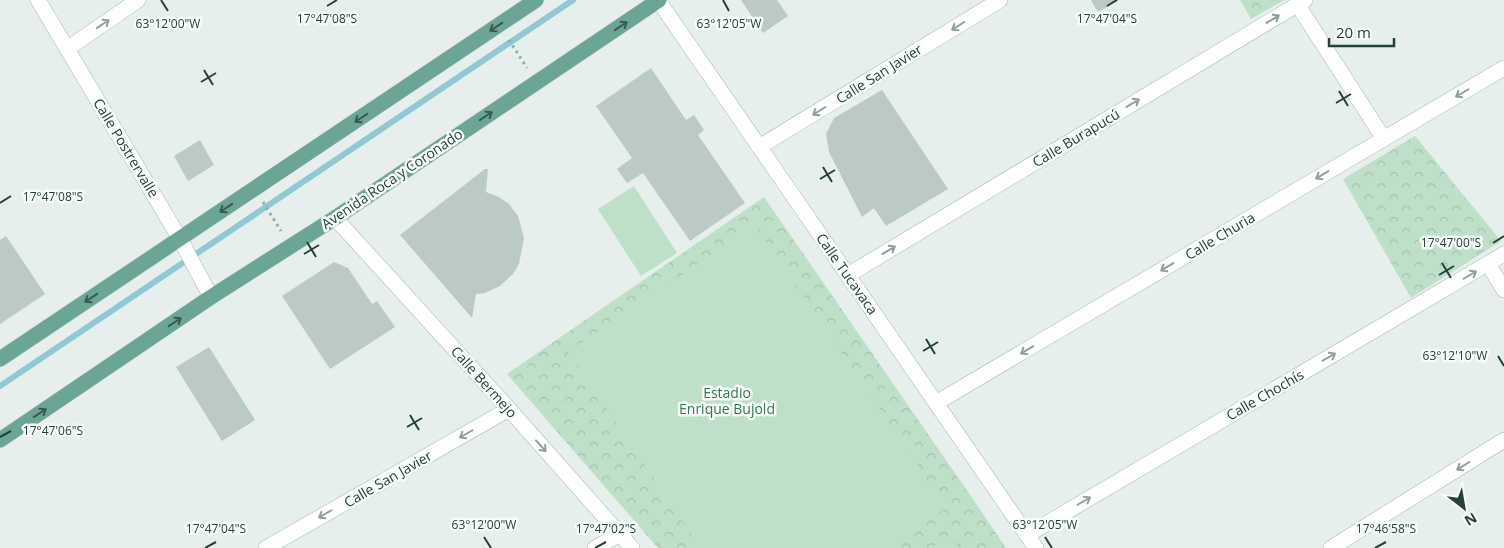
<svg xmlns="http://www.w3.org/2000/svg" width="1504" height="548" viewBox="0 0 1504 548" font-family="'Open Sans',sans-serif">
<defs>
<pattern id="forest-crowns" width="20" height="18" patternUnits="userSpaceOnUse" patternTransform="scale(1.25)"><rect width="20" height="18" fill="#bfe0c8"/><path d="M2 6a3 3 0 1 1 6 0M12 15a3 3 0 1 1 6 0" fill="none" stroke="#a4c1ad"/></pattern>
</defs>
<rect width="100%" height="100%" fill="#e6efeb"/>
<g fill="url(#forest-crowns)">
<path d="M1240 0H1284L1251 19Z"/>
<path d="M1415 136 1501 241 1411 298 1343 179Z"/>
<path d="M764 197 975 502 1006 548H658L507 374Z"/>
</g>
<g fill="#bfe0c8">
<path d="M634 186 677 253 641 276 598 209Z"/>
<path d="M755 225 946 508 888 548H701L568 352Z"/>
<path d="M951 535 959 548H931Z"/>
</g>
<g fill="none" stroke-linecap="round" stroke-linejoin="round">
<path stroke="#8ec9d4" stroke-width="6" d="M0 386 573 0"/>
</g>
<g fill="#bbcac4">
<path d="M741 0H777L788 16 763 33Z"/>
<path d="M1091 0H1119L1098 12Z"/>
<path d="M651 68 686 120 694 115 704 130 698 135 745 203 690 241 643 173 627 183 617 169 632 158 596 106Z"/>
<path d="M882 90 948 189 886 226 874 208 862 217 829 152 826 134 834 118Z"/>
<path d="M200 140 214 165 188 181 174 156Z"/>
<path d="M485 169H488L486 192 499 197 509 204 518 216 524 238 519 264 513 274 500 286 485 293 476 294 472 318 400 235Z"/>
<path d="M6 236 45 294 0 324V240Z"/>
<path d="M334 262 348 268 372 304 377 301 395 327 330 369 282 296Z"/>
<path d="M209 347 255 420 222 441 176 367Z"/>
</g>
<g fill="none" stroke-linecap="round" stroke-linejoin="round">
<g stroke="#a8b8b2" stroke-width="16">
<g id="minor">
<path d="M38 0 180 239 211 297"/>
<path d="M658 0 1036 548"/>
<path d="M1297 4 1384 139"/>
<path d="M67 49 138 0"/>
<path d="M759 147 1000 0"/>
<path d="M335 218 509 409 632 548"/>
<path d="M1488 264 1504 290"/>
<path d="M848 275 1305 0"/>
<path d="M936 403 1504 68"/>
<path d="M1027 535 1504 254"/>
<path d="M266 548 509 409"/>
<path d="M595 548 620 534"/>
<path d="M1331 548 1504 440"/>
</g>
</g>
<g stroke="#c2cac8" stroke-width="16">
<g id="primary">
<path d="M0 359 536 0"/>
<path d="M0 440 211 297 335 218 659 0"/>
</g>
</g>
<g stroke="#86b3a5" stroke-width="3" stroke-dasharray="2.5 4" stroke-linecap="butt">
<path d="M509 40 527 68"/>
<path d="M263 202 281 231"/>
</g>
<use href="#minor" stroke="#fff" stroke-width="15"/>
<use href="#primary" stroke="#6aa596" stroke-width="15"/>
</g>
<defs><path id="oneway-shaft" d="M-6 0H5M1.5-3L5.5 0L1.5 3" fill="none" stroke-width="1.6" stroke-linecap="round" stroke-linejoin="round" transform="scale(1.25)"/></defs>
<g stroke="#92a09c">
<use href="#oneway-shaft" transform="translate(1273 19) rotate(-31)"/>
<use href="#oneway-shaft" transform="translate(103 24) rotate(-34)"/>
<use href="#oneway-shaft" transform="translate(958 26) rotate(148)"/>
<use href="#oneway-shaft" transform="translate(1462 93) rotate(150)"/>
<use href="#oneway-shaft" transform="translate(1133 103) rotate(-31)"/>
<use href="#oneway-shaft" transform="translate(819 111) rotate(148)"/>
<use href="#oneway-shaft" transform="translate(1322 175) rotate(149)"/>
<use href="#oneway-shaft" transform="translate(889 250) rotate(-31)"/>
<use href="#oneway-shaft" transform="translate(1167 267) rotate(149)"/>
<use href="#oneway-shaft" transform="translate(1470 275) rotate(-30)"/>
<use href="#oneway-shaft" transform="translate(1027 350) rotate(149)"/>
<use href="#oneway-shaft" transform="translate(1329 357) rotate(-30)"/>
<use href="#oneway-shaft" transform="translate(466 434) rotate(150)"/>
<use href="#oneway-shaft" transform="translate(541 446) rotate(48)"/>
<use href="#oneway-shaft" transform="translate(1463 466) rotate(148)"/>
<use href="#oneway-shaft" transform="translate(1084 501) rotate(-30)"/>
<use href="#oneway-shaft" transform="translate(325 514) rotate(150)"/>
</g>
<g stroke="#365b51">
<use href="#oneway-shaft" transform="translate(621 26) rotate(-34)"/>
<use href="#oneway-shaft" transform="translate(496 27) rotate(146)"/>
<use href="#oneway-shaft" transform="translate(486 116) rotate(-34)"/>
<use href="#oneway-shaft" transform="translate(361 118) rotate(146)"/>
<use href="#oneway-shaft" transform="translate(226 208) rotate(146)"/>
<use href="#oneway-shaft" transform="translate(91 298) rotate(146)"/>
<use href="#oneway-shaft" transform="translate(175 322) rotate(-34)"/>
<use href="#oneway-shaft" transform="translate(40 413) rotate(-34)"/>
</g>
<path fill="none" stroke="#24423a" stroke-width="2" d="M161 0 168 11M723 0 729 11M327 6 337 0M1107 6 1117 0M204 70 213 85M201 82 216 73M1339 91 1348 106M1336 103 1351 94M823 167 832 182M820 179 835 170M0 203 11 196M307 242 316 257M1493 243 1504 236M304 254 319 245M1442 263 1451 278M1439 275 1454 266M926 339 935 354M923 351 938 342M1498 356 1504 366M410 415 419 430M407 427 422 418M0 437 11 431M484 537 491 548M1045 537 1052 548M205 548 216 542M595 548 606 542M1375 548 1386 542"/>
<g text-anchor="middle" stroke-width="5" stroke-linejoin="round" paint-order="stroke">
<g font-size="14" fill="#24423a" stroke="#f7fbf9">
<text transform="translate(879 74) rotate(-32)" y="5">Calle San Javier</text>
<text transform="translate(1076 138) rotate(-31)" y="5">Calle Burapucú</text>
<text transform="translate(126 148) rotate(59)" y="5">Calle Postrervalle</text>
<text transform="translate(392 179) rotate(-34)" y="5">Avenida Roca y Coronado</text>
<text transform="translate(1220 236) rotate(-31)" y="5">Calle Churia</text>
<text transform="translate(847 274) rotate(55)" y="5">Calle Tucavaca</text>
<text transform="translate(484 382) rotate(48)" y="5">Calle Bermejo</text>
<text transform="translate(1265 395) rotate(-30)" y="5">Calle Chochís</text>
<text transform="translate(388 479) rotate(-30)" y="5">Calle San Javier</text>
</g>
<g font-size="14" fill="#2d7a4b" stroke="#f7fbf9">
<text x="727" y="398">Estadio<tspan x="727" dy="16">Enrique Bujold</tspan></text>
</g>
</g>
<g font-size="12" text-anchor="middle" fill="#24423a" stroke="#f7fbf9" stroke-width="5" stroke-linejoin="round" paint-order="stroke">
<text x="327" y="23">17°47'08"S</text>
<text x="1107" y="23">17°47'04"S</text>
<text x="168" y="28">63°12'00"W</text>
<text x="729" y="28">63°12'05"W</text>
<text x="53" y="201">17°47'08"S</text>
<text x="1451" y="247">17°47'00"S</text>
<text x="1455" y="360">63°12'10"W</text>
<text x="53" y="435">17°47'06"S</text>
<text x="484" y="529">63°12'00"W</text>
<text x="1045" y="529">63°12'05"W</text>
<text x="216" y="533">17°47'04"S</text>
<text x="606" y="533">17°47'02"S</text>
<text x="1386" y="533">17°46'58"S</text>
</g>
<g transform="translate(1464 508) rotate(149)" stroke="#f7fbf9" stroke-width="4" paint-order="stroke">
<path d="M0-4L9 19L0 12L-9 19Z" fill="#24423a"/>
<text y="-8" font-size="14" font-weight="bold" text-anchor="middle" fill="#24423a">N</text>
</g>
<path d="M1329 38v8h65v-8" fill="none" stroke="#24423a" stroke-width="2.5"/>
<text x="1336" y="38" font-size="15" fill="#24423a" stroke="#f7fbf9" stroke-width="4" paint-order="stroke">20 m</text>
</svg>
